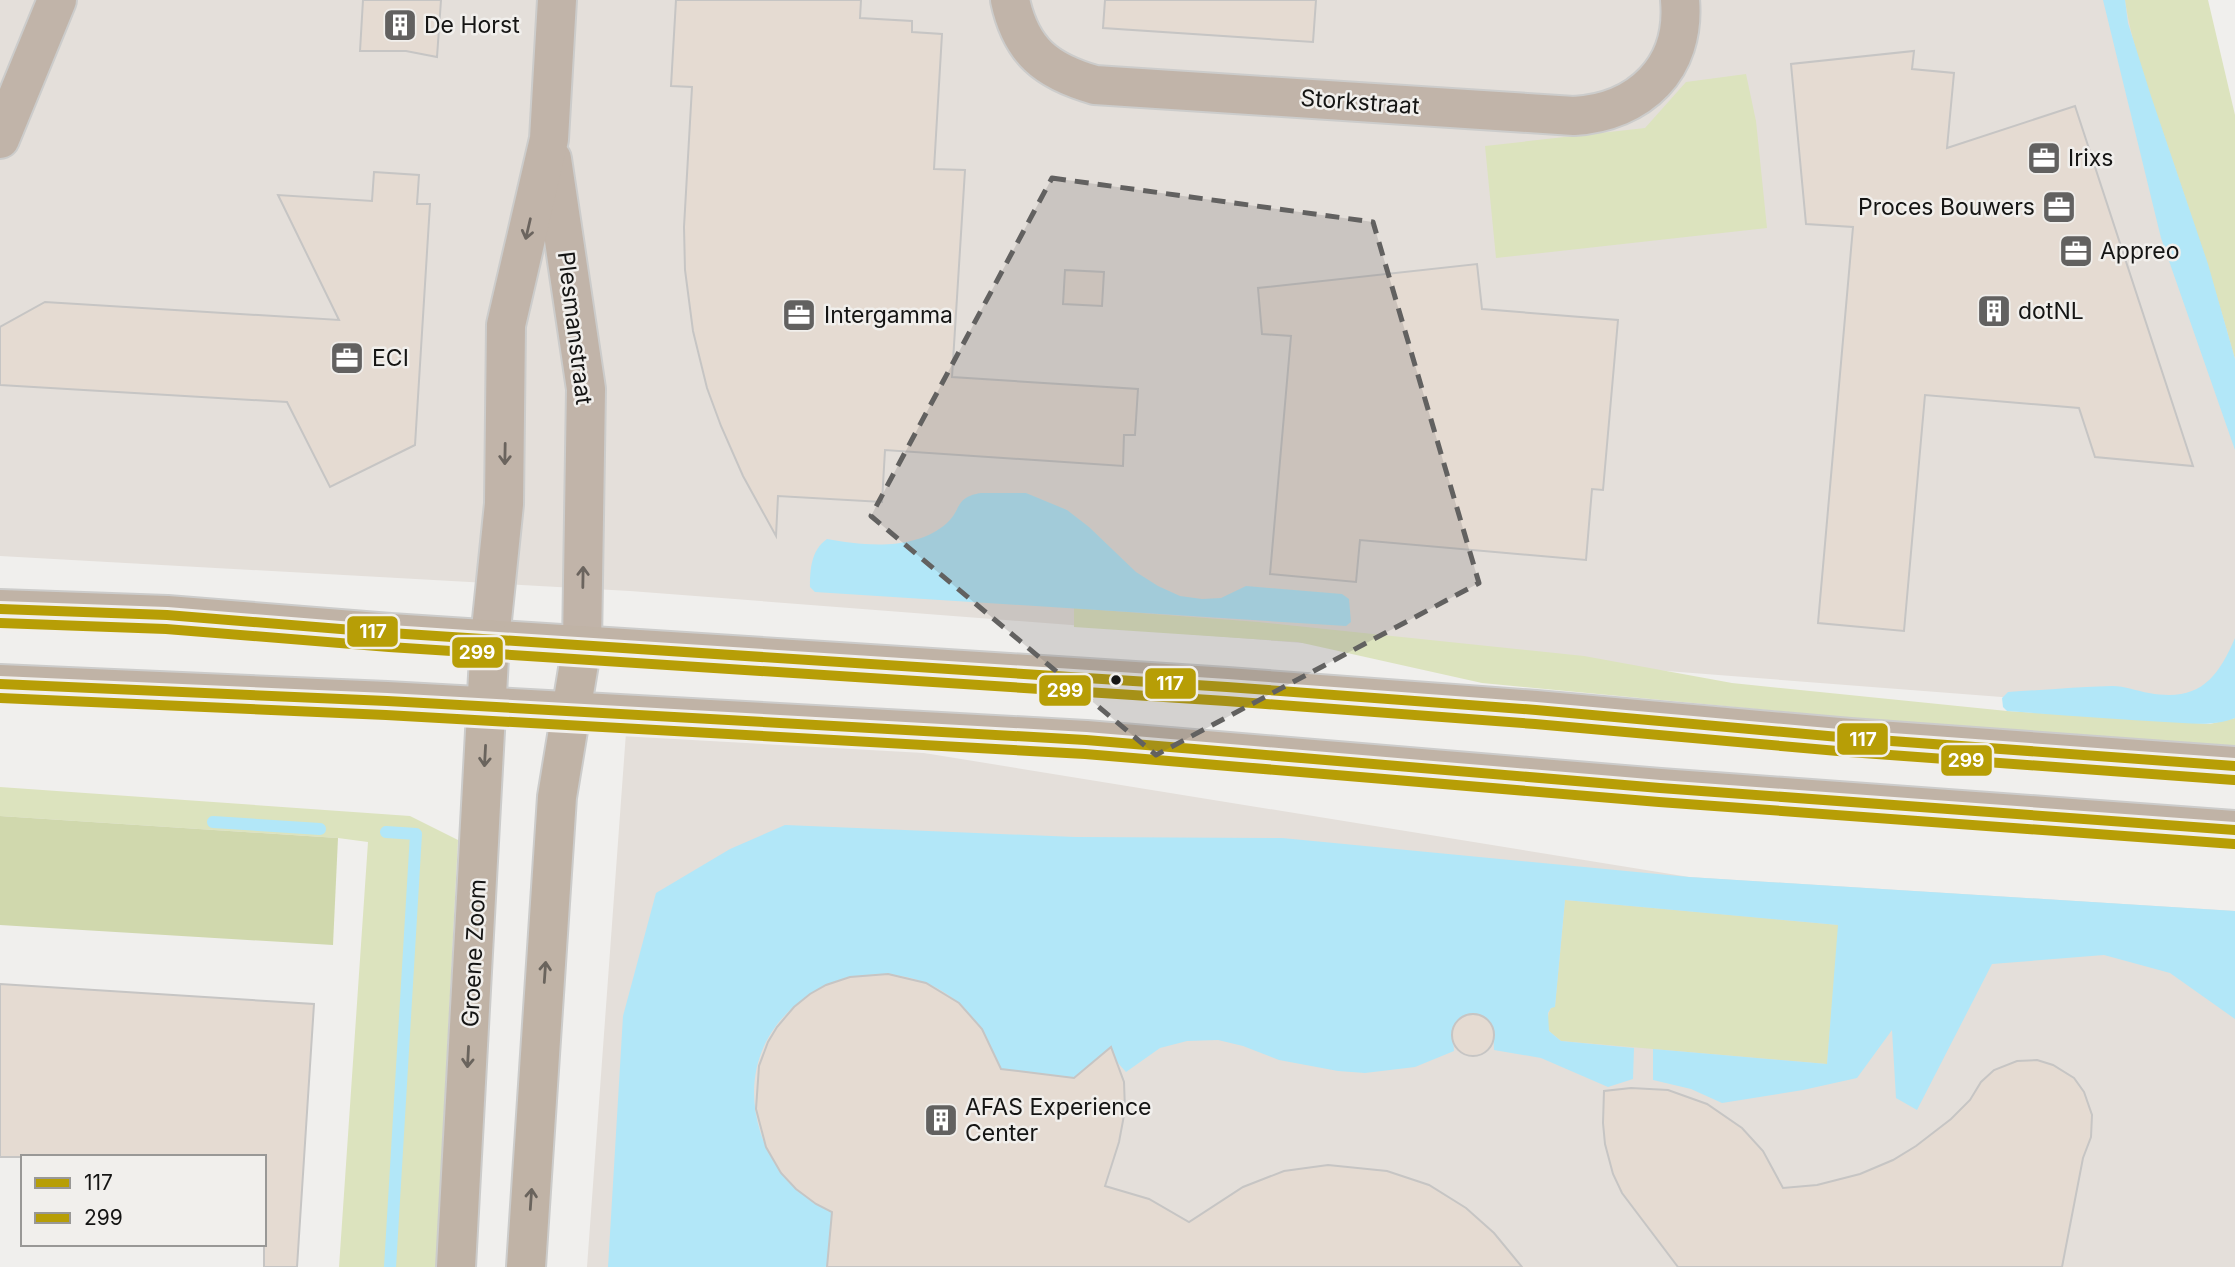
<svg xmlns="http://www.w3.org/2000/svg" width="2235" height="1267" viewBox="0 0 2235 1267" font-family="Inter,sans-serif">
<rect width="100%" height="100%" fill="#f0efed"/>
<g fill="#e4dfda">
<path d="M0 0H2153L2235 268V715L630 591 0 556Z"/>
<path d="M628 705 1689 877 2235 911V1267H587Z"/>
</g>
<g fill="#dce3be">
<path d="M2125 0H2208L2235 115V359C2216 291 2195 225 2172 159 2155 107 2133 54 2125 0Z"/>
<path d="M1746 74 1756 121 1767 228 1496 258 1485 146 1645 128 1686 82Z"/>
<path d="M1074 608 1258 622 1584 656 1732 683 2007 711 2210 724 2235 718V746L1969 729 1482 683 1298 642 1074 627Z"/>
<path d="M0 787 410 816 458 840 436 1267H339L368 842 338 838 0 816Z"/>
<path d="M1565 900 1839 925 1827 1064 1561 1041 1549 1031C1547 1023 1547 1016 1551 1008L1555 1006Z"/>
</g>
<path fill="#d0d8ad" d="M0 816 338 838 333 945 0 925Z"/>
<g fill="#b2e7f8">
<path d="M2103 0H2125L2128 23 2151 96 2208 264 2235 359V450L2161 238Z"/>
<path d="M981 493H1026L1067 510 1089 527 1136 572 1158 586 1180 596 1202 599 1221 598 1246 586 1342 594 1349 599 1351 622 1346 626 815 592 810 587C810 570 811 550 827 539 864 546 916 551 947 523 962 509 955 497 981 493Z"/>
<path d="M2235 638V718C2214 727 2188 723 2165 722 2112 719 2059 715 2007 711L2003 707 2002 698 2008 692C2043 690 2077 687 2112 686 2125 686 2137 691 2149 693 2198 702 2217 680 2235 638Z"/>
<path d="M785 825 1075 837 1282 838 1689 877 2235 911V1019L2170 973 2104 955 1992 964 1917 1110 1896 1098 1892 1030 1857 1078 1803 1090 1722 1103 1691 1089 1653 1080V1049L1827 1064 1838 925 1565 900 1555 1007 1551 1008 1548 1013 1549 1031 1561 1041 1634 1048 1633 1079 1608 1087 1541 1058 1494 1050C1494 1022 1494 1014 1463 1016L1452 1028 1454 1051 1415 1067 1365 1073 1338 1071 1279 1060 1243 1046 1218 1040 1187 1041 1160 1048 1126 1072 1117 1062 1110 1048 1074 1078 999 1069C948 901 714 979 760 1131 772 1169 797 1195 832 1212L827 1267H608L623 1016 656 893 730 849Z"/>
</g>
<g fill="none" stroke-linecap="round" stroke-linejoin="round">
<g stroke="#b2e7f8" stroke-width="12">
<path d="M213 822 320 829"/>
<path d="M386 832 416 834 390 1267"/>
</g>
</g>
<g fill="#e5dbd2" stroke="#c6c5c4" stroke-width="2">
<path d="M363 0H441L437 57 406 51H360Z"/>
<path d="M676 0H861L860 18 912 21V32L942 34 934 169 965 170 952 377 1138 389 1135 435H1124L1123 466 885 450 882 502 778 496 776 536 743 476 721 426 707 388 693 331 685 270 684 227 692 87 671 86Z"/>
<path d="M1105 0H1316L1313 42 1103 28Z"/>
<path d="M1914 51 1912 69 1954 73 1947 148 2075 106 2193 466 2095 457 2079 408 1925 395 1904 631 1818 623 1853 227 1806 224 1791 64Z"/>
<path d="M374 172 419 175 417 204H430L415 445 330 487 287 402 0 385V327L45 302 339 320 278 195 372 201Z"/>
<path d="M1477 264 1482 309 1618 320 1603 490 1592 489 1586 560 1360 540 1356 582 1270 574 1291 336 1262 334 1258 288Z"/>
<path d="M1065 270 1104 272 1102 306 1063 304Z"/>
<path d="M888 974 926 983 959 1003 982 1029 1001 1069 1074 1078 1111 1047 1124 1082 1125 1110 1119 1142 1105 1186 1149 1199 1189 1222 1243 1187 1284 1171 1328 1165 1387 1171 1429 1185 1466 1208 1494 1233 1522 1267H827L832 1212 816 1204 796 1189 781 1173 766 1147 756 1109 759 1066 768 1042 777 1027 794 1007 810 994 826 985 850 977Z"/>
<path d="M0 984 314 1004 297 1267H264V1157H0Z"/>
<circle cx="1473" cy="1035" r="21"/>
<path d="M2037 1060 2053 1065 2074 1078 2084 1092 2092 1115 2091 1137 2083 1158 2062 1267H1678L1622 1193 1613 1174 1605 1144 1603 1123 1604 1091 1631 1088 1668 1090 1707 1104 1742 1128 1763 1151 1783 1188 1817 1185 1860 1174 1893 1160 1916 1146 1951 1119 1970 1100 1981 1082 1994 1070 2017 1061Z"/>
</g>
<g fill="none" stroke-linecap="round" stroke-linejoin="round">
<g stroke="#cccccb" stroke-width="42">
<g id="minor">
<path d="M1010 0C1021 51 1046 71 1095 85L1574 116C1640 112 1686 68 1680 0"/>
<path d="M0 139 57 0"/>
</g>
</g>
<g stroke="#cccccb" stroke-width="42">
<g id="tertiary">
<path d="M552 159 586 389 582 645"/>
<path d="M490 639 504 504 506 325 549 139 557 0"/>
</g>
</g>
<g stroke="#cccccb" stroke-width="42">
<g id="secondary">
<path d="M0 609 167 615 390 633 1227 687 1536 710 1850 738 2235 766"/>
<path d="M0 684 387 701 1086 740 1660 788 2235 830"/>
<path d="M456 1267 490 639"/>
<path d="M526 1267 557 797 582 645"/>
</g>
</g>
<use href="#minor" stroke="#c1b4a9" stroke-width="38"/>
<use href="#tertiary" stroke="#c1b4a9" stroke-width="38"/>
<use href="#secondary" stroke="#c0b3a6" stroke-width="38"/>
<g stroke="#f1efec" stroke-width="16">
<g id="bus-1">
<path d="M0 609 167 615 390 633 1227 687 1536 710 1850 738 2235 766"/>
<path d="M0 684 387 701 1086 740 1660 788 2235 830"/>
</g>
</g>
<g stroke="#f1efec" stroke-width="16">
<g id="bus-2">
<path d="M0 623 166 629 389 647 1226 701 1535 724 1849 752 2234 780"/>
<path d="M0 698 386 715 1085 754 1659 802 2234 844"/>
</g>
</g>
<use href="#bus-1" stroke="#b79e06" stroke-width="10"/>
<use href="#bus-2" stroke="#b79e06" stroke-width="10"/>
</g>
<defs><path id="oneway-shaft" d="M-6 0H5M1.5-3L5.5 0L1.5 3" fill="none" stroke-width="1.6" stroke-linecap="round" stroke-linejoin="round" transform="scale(1.75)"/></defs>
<g stroke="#6b645e">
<use href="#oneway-shaft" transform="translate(528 229) rotate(103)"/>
<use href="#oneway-shaft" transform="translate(505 454) rotate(91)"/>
<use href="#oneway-shaft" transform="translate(583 577) rotate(-89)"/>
</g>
<g stroke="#6a645d">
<use href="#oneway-shaft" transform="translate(485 756) rotate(93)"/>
<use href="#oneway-shaft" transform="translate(545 972) rotate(-86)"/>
<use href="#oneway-shaft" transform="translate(468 1057) rotate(93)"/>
<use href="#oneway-shaft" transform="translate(531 1199) rotate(-86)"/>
</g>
<path fill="#626160" fill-opacity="0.2" stroke="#626160" stroke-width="5" stroke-dasharray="14 9" stroke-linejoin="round" d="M1052 178 1373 222 1479 583 1156 755 871 516Z"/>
<defs>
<g id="building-square" transform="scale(1.75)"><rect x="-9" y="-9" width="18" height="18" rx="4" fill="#626160" stroke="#f1efec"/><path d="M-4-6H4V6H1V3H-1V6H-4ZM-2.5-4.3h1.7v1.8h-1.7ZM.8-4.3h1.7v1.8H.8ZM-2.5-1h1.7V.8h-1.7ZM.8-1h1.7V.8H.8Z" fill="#fff"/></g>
<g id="office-square" transform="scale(1.75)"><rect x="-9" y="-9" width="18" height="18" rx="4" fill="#626160" stroke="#f1efec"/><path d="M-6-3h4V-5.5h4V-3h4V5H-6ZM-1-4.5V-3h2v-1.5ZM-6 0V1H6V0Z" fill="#fff"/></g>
</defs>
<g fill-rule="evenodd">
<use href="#building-square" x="400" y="25"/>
<use href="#office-square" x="2044" y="158"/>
<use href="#office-square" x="2059" y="207"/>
<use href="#office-square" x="2076" y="251"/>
<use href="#building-square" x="1994" y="311"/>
<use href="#office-square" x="799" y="315"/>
<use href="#office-square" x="347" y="358"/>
<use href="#building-square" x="941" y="1120"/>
</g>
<circle fill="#151514" stroke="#f1efec" stroke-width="2.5" cx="1116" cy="680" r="6"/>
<g text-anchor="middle" stroke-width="5" stroke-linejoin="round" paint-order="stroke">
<g font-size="23" fill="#151514" stroke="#f1efec" text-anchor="start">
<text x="424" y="33">De Horst</text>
<text x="2068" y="166">Irixs</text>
<text x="2035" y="215" text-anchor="end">Proces Bouwers</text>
<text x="2100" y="259">Appreo</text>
<text x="2018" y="319">dotNL</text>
<text x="824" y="323">Intergamma</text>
<text x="372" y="366">ECI</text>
<text x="965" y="1115">AFAS Experience<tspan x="965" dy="26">Center</tspan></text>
</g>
<g font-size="23" fill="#151514" stroke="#f1efec">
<text transform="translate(1360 102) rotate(4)" y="8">Storkstraat</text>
<text transform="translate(575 328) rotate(83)" y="8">Plesmanstraat</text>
<text transform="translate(474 953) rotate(-87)" y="8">Groene Zoom</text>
</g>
</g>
<g stroke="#f1efec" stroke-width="2.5">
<rect x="346" y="615" width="53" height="33" rx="7" fill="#b79e06"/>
<rect x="451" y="636" width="53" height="33" rx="7" fill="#b79e06"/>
<rect x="1144" y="667" width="53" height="33" rx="7" fill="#b79e06"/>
<rect x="1038" y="674" width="54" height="33" rx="7" fill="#b79e06"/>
<rect x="1836" y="722" width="53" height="34" rx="7" fill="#b79e06"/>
<rect x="1940" y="744" width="53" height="33" rx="7" fill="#b79e06"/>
</g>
<g font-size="19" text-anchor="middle" font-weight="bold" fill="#fff">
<text x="373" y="638">117</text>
<text x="477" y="659">299</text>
<text x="1170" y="690">117</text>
<text x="1065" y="697">299</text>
<text x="1863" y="746">117</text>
<text x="1966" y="767">299</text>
</g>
<rect x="21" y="1155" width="245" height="91" fill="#f1efec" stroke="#999896" stroke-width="2"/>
<rect x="35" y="1178" width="35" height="10" fill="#b79e06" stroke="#999896" stroke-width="2"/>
<text x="84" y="1190" font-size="21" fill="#151514">117</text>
<rect x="35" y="1213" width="35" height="10" fill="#b79e06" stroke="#999896" stroke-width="2"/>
<text x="84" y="1225" font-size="21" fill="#151514">299</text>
</svg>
